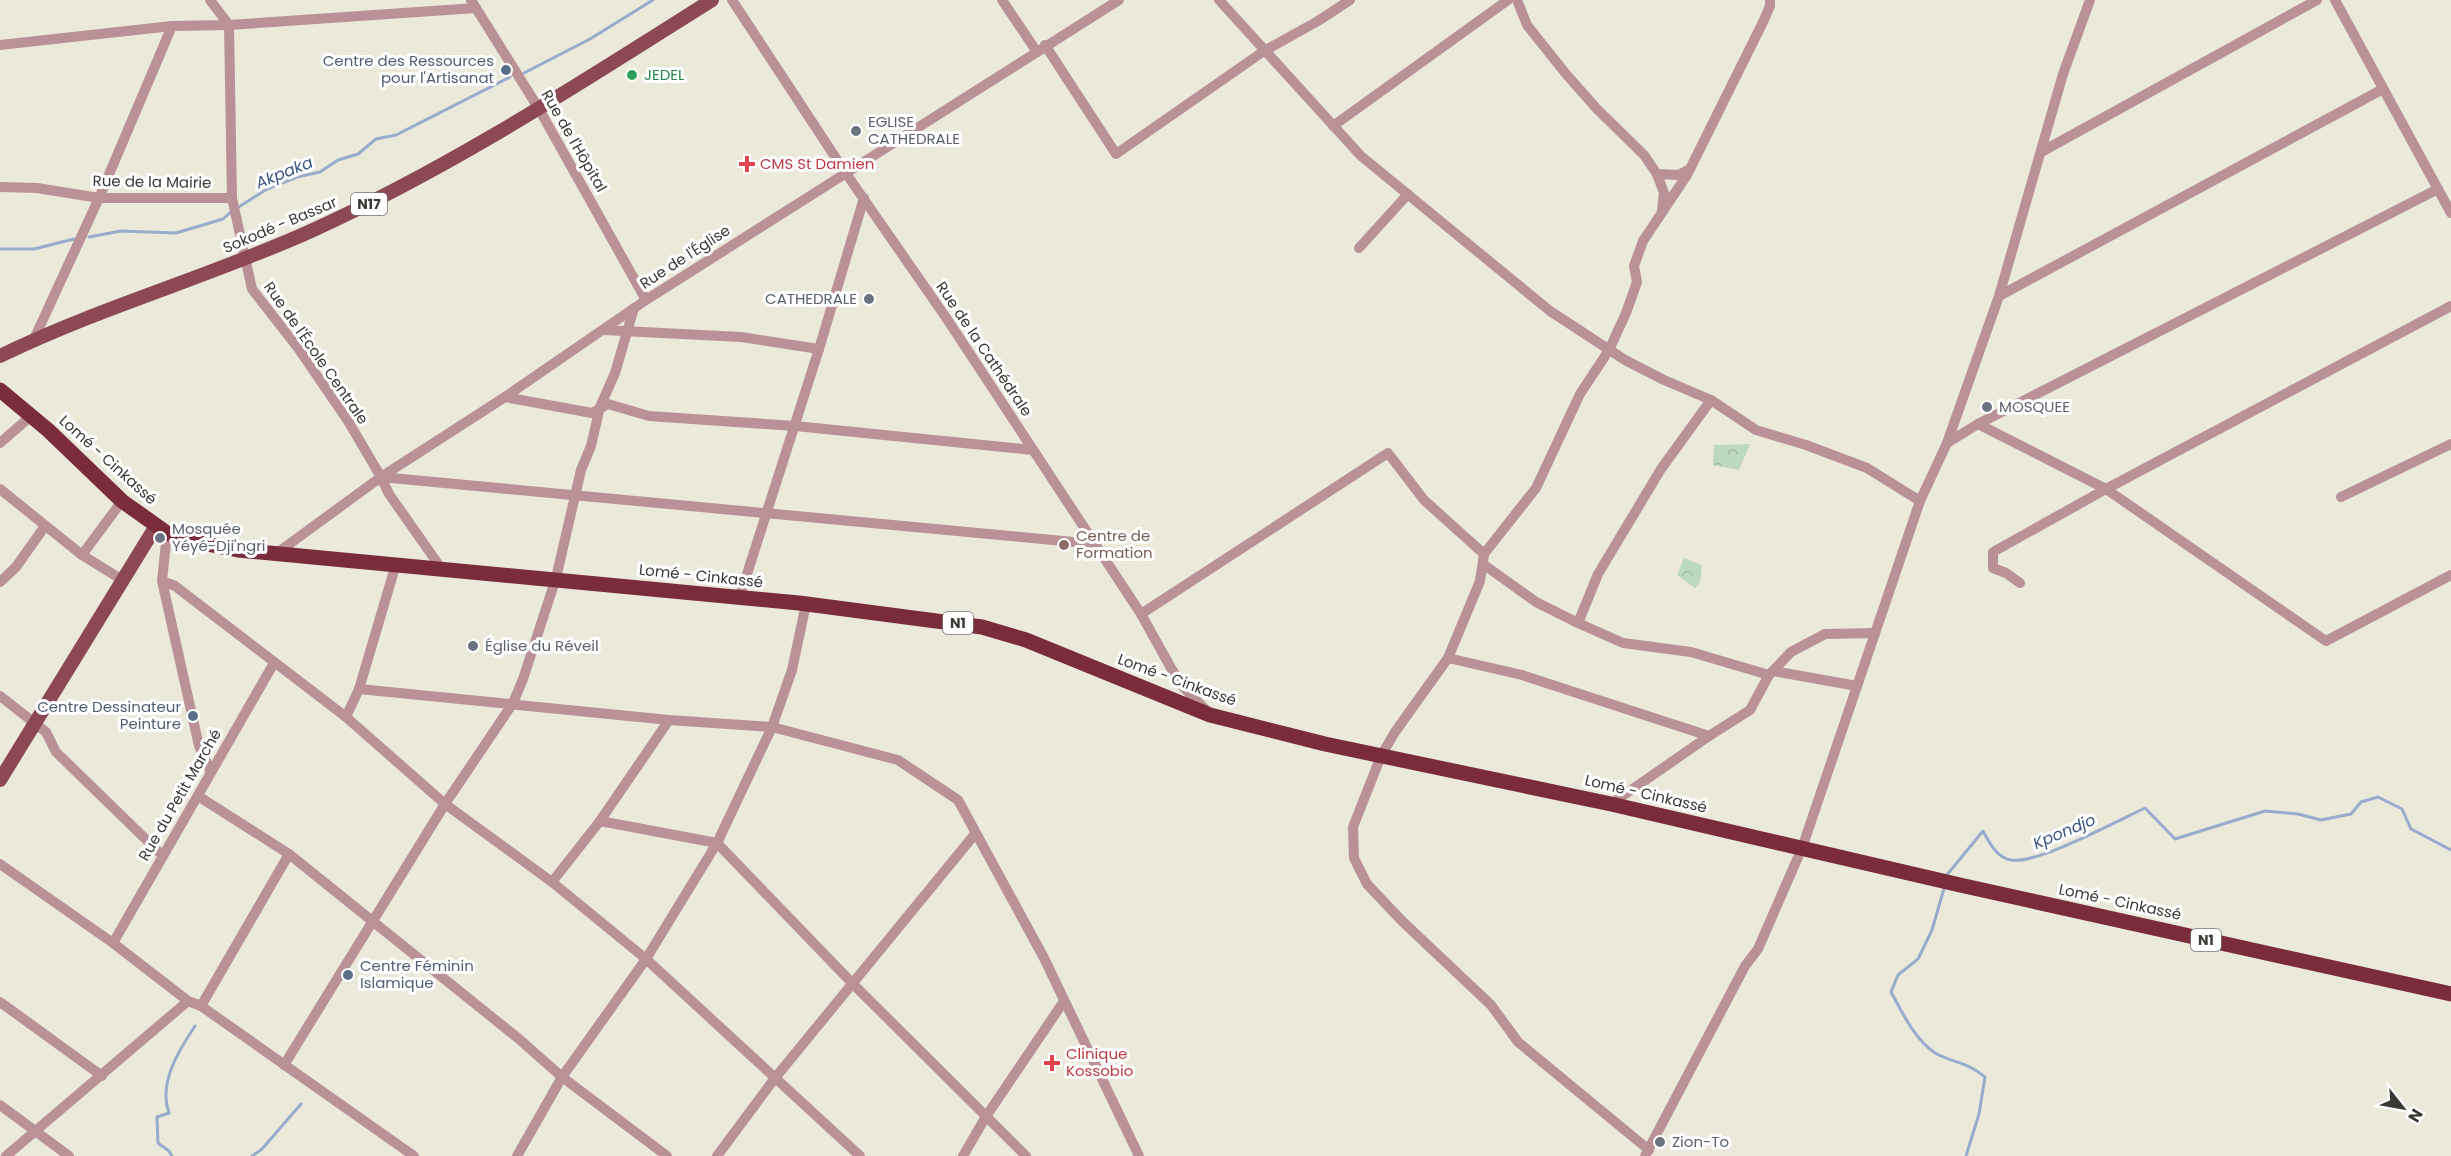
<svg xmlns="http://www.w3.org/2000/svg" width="2451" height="1156" viewBox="0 0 2451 1156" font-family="Poppins,sans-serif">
<defs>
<pattern id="park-crowns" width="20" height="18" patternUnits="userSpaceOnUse" patternTransform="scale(1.5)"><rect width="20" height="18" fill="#bcd9c0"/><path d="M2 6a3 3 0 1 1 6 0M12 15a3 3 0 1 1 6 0" fill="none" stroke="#a2bba6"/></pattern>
</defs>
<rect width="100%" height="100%" fill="#ebe9da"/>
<g fill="url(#park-crowns)">
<path d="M1750 444 1739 470 1713 465 1714 445Z"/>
<path d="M1684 558 1702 565 1700 583 1695 588 1677 575Z"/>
</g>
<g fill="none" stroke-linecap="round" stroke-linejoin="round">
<g stroke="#98abca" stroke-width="3">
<path d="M524 73 590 39 653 0"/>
<path d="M237 208 267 189 297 177 320 172 338 160 358 154 376 139 396 135 510 77"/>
<path d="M89 237 121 231 176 233 223 219 232 211"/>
<path d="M0 249H34L74 239"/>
<path d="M1946 876 1983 831C1989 842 1997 858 2011 860 2036 865 2119 820 2145 808L2175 839 2265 811 2298 814 2321 820 2351 814 2361 802 2378 797 2402 809 2411 829 2451 850"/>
<path d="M1945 885 1932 930 1918 959 1898 975 1891 992C1902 1012 1915 1040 1935 1053 1953 1063 1968 1062 1985 1077L1979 1114 1966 1156"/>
<path d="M172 1156 169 1151 158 1143 157 1117 169 1113C158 1083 179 1050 195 1026"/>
<path d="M252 1156 262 1149 301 1104"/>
</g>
<g stroke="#ba9197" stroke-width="10">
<path d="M210 0 229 25 232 198 252 289 298 348 348 421 381 477 389 494 441 568"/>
<path d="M471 0 539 109 646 300"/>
<path d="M732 0 845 172 947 319 1141 614 1171 668 1184 688 1208 712"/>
<path d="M1002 0 1037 52"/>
<path d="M1219 0 1361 156 1550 311 1625 360 1664 380 1711 400 1756 430 1806 445 1867 468 1920 501"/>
<path d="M1517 0 1527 25 1566 74 1597 109 1644 155 1657 174 1664 193 1662 211"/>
<path d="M2335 0 2451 213"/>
<path d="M0 45 172 26 229 25 476 8"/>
<path d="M1045 45 1116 154 1264 51 1318 21 1350 0"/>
<path d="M1333 126 1508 0"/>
<path d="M2043 151 2317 0"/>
<path d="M1657 174 1679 175 1690 169"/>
<path d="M0 187 37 188 99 198H232"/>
<path d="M1359 248 1408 194"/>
<path d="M1999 296 2383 89"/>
<path d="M2451 306 2106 489 2326 641 2451 575"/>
<path d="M603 330 741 337 819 349"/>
<path d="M34 339 99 198 172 26"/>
<path d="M505 397 592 413 608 404 649 416 795 426 1033 450"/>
<path d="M1978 424 2106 489 1993 552V568L2006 573 2020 583"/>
<path d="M0 443 31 416"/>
<path d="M1947 443 1978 424 2438 189"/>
<path d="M381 477 1095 544"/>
<path d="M0 489 82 555 124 581"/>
<path d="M2341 497 2451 444"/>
<path d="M167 533 162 581 175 586 346 717 445 804 552 882 646 959 860 1156"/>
<path d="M277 553 381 477 505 397 646 300 1119 0"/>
<path d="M82 555 122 501"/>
<path d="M1483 564 1536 602 1578 623 1598 574 1661 469 1711 400"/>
<path d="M162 581 199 746 211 772"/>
<path d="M0 582 16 567 45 526"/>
<path d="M739 599 819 349 864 198"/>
<path d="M1141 614 1388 453 1424 500 1484 554"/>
<path d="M1578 623 1623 643 1691 652 1769 675"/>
<path d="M1448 658 1522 675 1709 736"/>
<path d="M1773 671 1857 686"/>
<path d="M359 689 669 720 772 727 898 760 958 800 1044 958 1139 1156"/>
<path d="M0 696 46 732 56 752 163 856"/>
<path d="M346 717 359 689 396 564"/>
<path d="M198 796 289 854 519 1039 562 1077 667 1156"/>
<path d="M1611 804 1709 736 1750 710 1769 675 1791 652 1825 634 1875 633"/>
<path d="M600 821 717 843 853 984 1026 1156"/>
<path d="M0 864 113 943 188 1001 201 1006 414 1156"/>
<path d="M552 882 600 821 669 720"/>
<path d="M113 943 274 663"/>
<path d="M0 1002 102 1076"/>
<path d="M201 1006 289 854"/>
<path d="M284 1065 445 804 513 703 523 679 556 578 581 470 591 446 600 407 615 373 634 308"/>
<path d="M0 1105 69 1156"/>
<path d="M1649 1150 1518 1042 1491 1005 1402 921 1367 884 1354 858 1353 827 1381 756 1395 732 1448 658 1480 581 1484 554 1536 488 1580 394 1609 350 1626 313 1637 282 1634 266 1643 241 1687 175 1764 20 1770 6V0"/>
<path d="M6 1156 188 1001"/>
<path d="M517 1156 562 1077 646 959 717 843 772 727 792 670 806 604"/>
<path d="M717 1156 775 1078 975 834"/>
<path d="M963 1156 985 1118 1064 1001"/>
<path d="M1645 1156 1745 966 1758 949 1802 848 1920 501 1947 443 1999 296 2063 74 2090 0"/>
</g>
<g stroke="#8c4854" stroke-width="14">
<path d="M0 356C100 307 209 277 311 231 452 167 582 82 712 0"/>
<path d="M0 780 156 526"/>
</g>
<path stroke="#7a2c3d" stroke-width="15" d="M0 390 48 430 122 501 167 533 196 542 238 550 799 603 982 627 1026 640 1210 715 1325 744 1611 804 1960 885 2451 994"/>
</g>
<g fill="#5c6f8a" stroke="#fff" stroke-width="2">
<circle cx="506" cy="70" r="6"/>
<circle cx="193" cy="716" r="6"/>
<circle cx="348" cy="975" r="6"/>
</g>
<circle fill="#2e9e5b" stroke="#fff" stroke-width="2" cx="632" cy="75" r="6"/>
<g fill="#6b7280" stroke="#fff" stroke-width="2">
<circle cx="856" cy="131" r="6"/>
<circle cx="869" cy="299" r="6"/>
<circle cx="1987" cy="407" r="6"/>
<circle cx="160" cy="538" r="6"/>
<circle cx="473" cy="646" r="6"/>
<circle cx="1660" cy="1142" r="6"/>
</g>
<g fill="#e0444e" stroke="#fff" stroke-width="2">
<path d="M744 155h6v6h6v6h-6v6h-6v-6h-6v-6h6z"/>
<path d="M1049 1054h6v6h6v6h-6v6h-6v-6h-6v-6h6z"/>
</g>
<circle fill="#8d6e63" stroke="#fff" stroke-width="2" cx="1064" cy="545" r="6"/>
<g text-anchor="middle" stroke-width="6" stroke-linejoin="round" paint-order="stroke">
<g fill="#fff" stroke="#757471" stroke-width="1.5">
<rect x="351" y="193" width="36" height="22" rx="4.5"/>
<rect x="943" y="612" width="30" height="22" rx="4.5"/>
<rect x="2191" y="929" width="30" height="22" rx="4.5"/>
</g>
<g font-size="14" font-weight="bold" fill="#3a3934">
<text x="369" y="209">N17</text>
<text x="958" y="628">N1</text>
<text x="2206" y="945">N1</text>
</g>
<g font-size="15" fill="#4e5e75" stroke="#fff" text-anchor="end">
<text x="494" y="66">Centre des Ressources<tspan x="494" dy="17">pour l'Artisanat</tspan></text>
<text x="181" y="712">Centre Dessinateur<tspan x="181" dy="17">Peinture</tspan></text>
<text x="360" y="971" text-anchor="start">Centre Féminin<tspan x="360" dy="17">Islamique</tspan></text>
</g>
<g font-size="15" fill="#27864d" stroke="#fff" text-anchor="start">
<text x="644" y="80">JEDEL</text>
</g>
<g font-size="15" fill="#5b616d" stroke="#fff" text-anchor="start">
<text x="868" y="127">EGLISE<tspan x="868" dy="17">CATHEDRALE</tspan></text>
<text x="857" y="304" text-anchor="end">CATHEDRALE</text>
<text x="1999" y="412">MOSQUEE</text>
<text x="172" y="534">Mosquée<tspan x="172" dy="17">Yéyé-Dji'ngri</tspan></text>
<text x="485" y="651">Église du Réveil</text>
<text x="1672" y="1147">Zion-To</text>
</g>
<g font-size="15" fill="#3a3934" stroke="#fff">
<text transform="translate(574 141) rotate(60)" y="5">Rue de l'Hôpital</text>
<text transform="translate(152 182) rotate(1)" y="5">Rue de la Mairie</text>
<text transform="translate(280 225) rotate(-23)" y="5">Sokodé - Bassar</text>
<text transform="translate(685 257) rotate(-33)" y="5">Rue de l'Église</text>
<text transform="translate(984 349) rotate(56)" y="5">Rue de la Cathédrale</text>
<text transform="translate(316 353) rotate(55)" y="5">Rue de l'École Centrale</text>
<text transform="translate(108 460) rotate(42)" y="5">Lomé - Cinkassé</text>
<text transform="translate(701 576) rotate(6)" y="5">Lomé - Cinkassé</text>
<text transform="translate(1177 680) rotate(20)" y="5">Lomé - Cinkassé</text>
<text transform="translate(1646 794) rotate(13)" y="5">Lomé - Cinkassé</text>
<text transform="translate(180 795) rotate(-60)" y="5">Rue du Petit Marché</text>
<text transform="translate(2120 902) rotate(12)" y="5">Lomé - Cinkassé</text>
</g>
<g font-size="15" fill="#be3a42" stroke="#fff" text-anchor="start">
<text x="760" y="169">CMS St Damien</text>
<text x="1066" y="1059">Clinique<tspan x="1066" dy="17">Kossobio</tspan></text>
</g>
<g font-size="15" fill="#785e54" stroke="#fff" text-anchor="start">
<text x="1076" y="541">Centre de<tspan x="1076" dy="17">Formation</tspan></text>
</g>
<g font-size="16" font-style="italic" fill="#3b5783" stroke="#fff">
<text transform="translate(284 172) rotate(-22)" y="6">Akpaka</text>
<text transform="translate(2064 831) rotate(-23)" y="6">Kpondjo</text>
</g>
</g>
<g transform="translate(2403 1108) rotate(121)" stroke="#ffffff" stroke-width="4.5" paint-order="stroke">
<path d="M0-4.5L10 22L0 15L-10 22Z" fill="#3a3934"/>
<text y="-9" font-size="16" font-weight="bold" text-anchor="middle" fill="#3a3934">N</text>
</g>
</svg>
